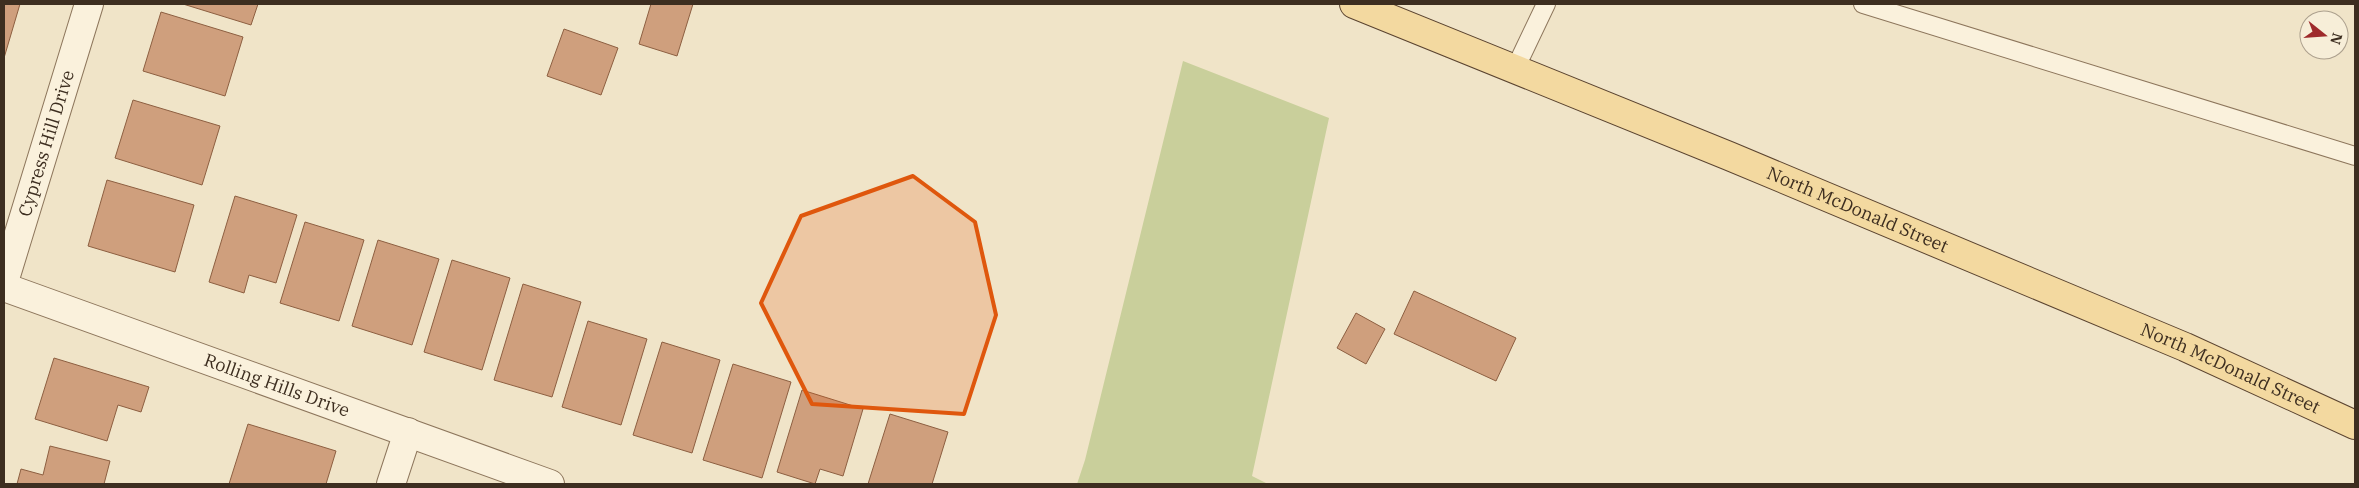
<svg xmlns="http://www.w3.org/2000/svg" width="2359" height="488" viewBox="0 0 2359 488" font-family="'IBM Plex Serif',serif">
<rect width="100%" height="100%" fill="#f0e4c8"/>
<path fill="#c9cf9b" d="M1183 61 1329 118 1252 476 1268 484H1077L1085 460Z"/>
<g fill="#cf9f7d" stroke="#8d5f41">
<path d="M4 4H20L4 58Z"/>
<path d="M183 4H258L251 25Z"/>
<path d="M651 4H693L677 56 639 44Z"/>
<path d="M161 12 243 37 225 96 143 71Z"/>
<path d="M564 29 618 48 601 95 547 76Z"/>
<path d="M133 100 220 126 202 185 115 158Z"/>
<path d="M107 180 194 205 175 272 88 246Z"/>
<path d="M235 196 297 215 276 283 249 275 244 293 209 282Z"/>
<path d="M305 222 364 240 339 321 280 303Z"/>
<path d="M378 240 439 259 412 345 352 326Z"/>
<path d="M452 260 510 278 482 370 424 352Z"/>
<path d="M523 284 581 302 552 397 494 380Z"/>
<path d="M1414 291 1516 338 1496 381 1394 334Z"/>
<path d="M1356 313 1385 329 1366 364 1337 348Z"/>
<path d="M588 321 647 339 621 425 562 407Z"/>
<path d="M662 342 720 360 692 453 633 435Z"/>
<path d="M54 358 149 387 141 412 118 405 107 441 35 419Z"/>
<path d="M733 364 791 382 762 478 703 460Z"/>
<path d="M802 390 863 409 843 476 820 469 815 484 777 472Z"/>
<path d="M890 414 948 432 932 484H868Z"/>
<path d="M248 424 336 451 326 484H229Z"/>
<path d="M50 446 110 461 104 484H17L21 469 43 475Z"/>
</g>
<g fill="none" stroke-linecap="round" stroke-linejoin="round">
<g stroke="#8d765c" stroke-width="20">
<g id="service">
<path d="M1863 4 2355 156"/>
<path d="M1515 69 1546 4"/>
</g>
</g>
<g stroke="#8d765c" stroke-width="30">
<g id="minor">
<path id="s1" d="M4 282 89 4"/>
<path id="s2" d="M4 287 550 484"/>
<path d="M391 484 408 432"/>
</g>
</g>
<g stroke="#5b4430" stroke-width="30">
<g id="primary">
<path id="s3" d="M1354 4 1729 156 2185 347 2355 425"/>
</g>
</g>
<use href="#service" stroke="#faf1dc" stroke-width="18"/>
<use href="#minor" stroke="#faf1dc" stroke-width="28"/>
<use href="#primary" stroke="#f3d9a0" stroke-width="28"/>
</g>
<path fill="#df570d" fill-opacity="0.2" stroke="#df570d" stroke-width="4" stroke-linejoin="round" d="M913 176 975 222 996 315 964 414 812 404 761 303 801 216Z"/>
<g text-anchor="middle" stroke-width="4" stroke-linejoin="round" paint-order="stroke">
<g font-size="18" fill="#3d2e20" stroke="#f7eed8">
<text dy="6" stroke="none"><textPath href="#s1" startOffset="145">Cypress Hill Drive</textPath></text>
<text dy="6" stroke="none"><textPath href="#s3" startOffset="544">North McDonald Street</textPath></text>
<text dy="6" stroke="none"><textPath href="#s3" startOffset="949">North McDonald Street</textPath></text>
<text dy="6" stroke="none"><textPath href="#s2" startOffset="290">Rolling Hills Drive</textPath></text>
</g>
</g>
<rect width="2359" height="488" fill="none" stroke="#3d2e20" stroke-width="10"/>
<g transform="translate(2324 35) rotate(107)"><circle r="24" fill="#f7eed8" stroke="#ada18e"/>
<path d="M0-4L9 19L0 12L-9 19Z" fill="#9e2a2b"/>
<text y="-8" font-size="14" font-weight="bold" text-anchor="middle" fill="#3d2e20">N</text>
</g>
</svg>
